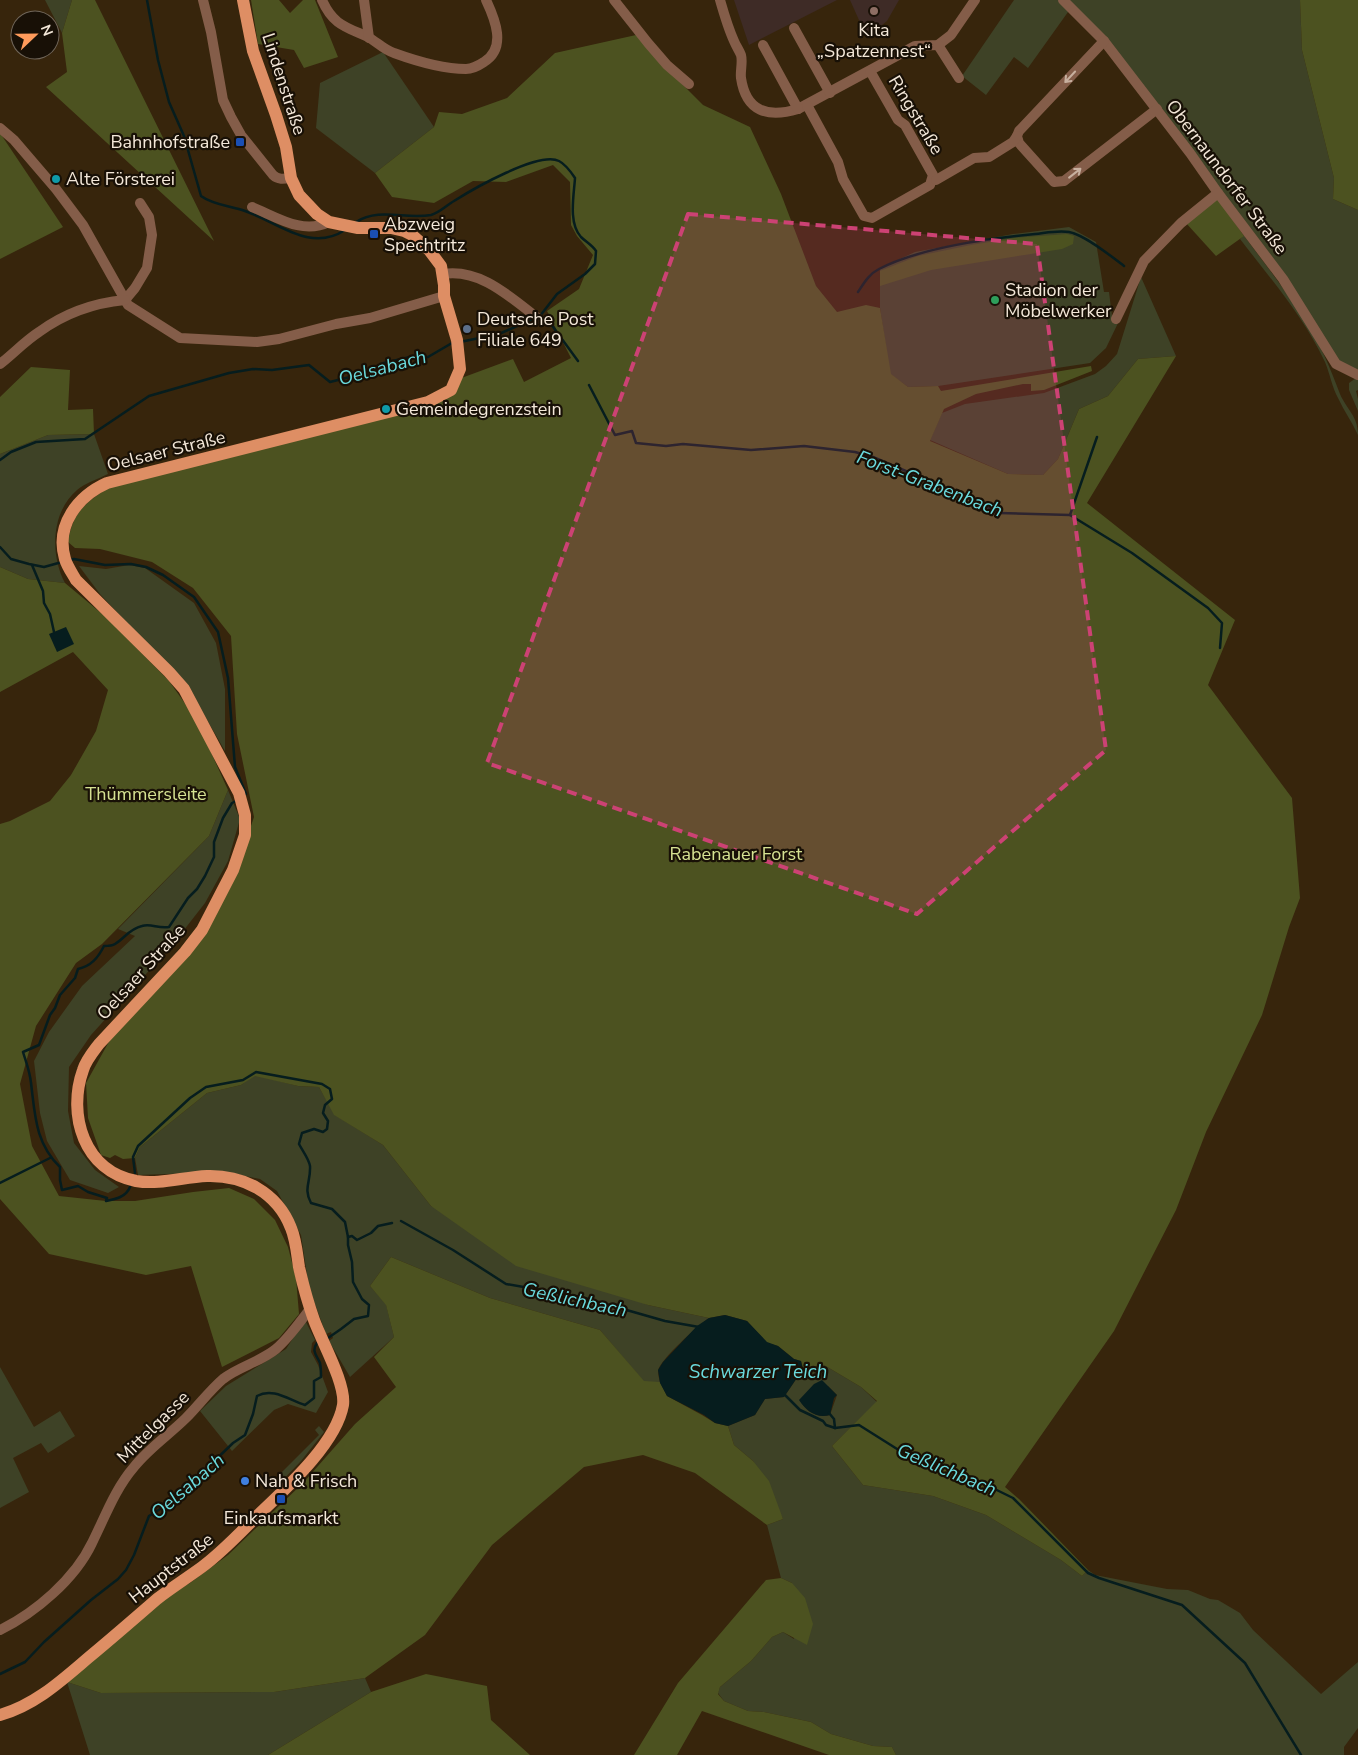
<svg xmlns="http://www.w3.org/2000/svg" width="1358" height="1755" viewBox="0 0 1358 1755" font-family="'Nunito Sans',sans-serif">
<rect width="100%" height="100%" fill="#37250c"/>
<g fill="#3e2b26">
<path d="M734 0H837L749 45Z"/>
<path d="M850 0H899L887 21 877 29 869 32 863 29Z"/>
</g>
<g fill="#3e4226" fill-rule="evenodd">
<path d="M45 0H72L62 33Z"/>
<path d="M1014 0H1300L1302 50 1334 178 1333 199 1358 210V390L1356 391 1358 399V411L1349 390V383L1356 378 1336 364 1247 233 1245 237C1273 275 1304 313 1324 355 1330 368 1335 381 1340 394 1347 410 1358 416 1358 435 1352 422 1344 411 1338 398 1332 387 1330 374 1325 362 1304 317 1270 278 1240 239L1247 232 1073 5 1028 68 1014 57 986 95 962 76Z"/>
<path d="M383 52 434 127 375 173 316 128 320 83Z"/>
<path d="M1069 227 1096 242 1104 292H1109L1112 316 1119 321 1106 348 1090 363 938 386 908 387 890 374 880 308V268L915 252 1013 234Z"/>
<path d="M1141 277 1176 356 1138 359 1108 396 1079 409 1058 459 1043 475 1008 474 930 440 942 413 965 404 1044 393 1095 374 1106 366 1117 354Z"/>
<path d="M94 434 108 474C98 479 85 483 77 490 51 512 50 555 65 583L28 579 0 567V454L48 435Z"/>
<path d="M129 565 145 568 194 603 216 643 225 689V751L189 689 100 594 79 566 106 569Z"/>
<path d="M228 790 240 819 228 861 205 903 173 944 91 1035 69 1067 68 1111 74 1143 95 1170 119 1187 108 1193 70 1180 47 1141 40 1113 34 1061 49 1032 82 986 135 936 118 929 209 836Z"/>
<path d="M255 1075 298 1086 319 1087 335 1115 383 1145 431 1206 648 1305 709 1318C699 1325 660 1359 658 1371 658 1374 659 1379 660 1382H644L600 1330 490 1298 391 1257 370 1286 386 1304 394 1337 350 1377 329 1341 333 1338 331 1332 326 1334 309 1288 301 1235 277 1191 260 1179 226 1172 138 1175 135 1158 140 1147 207 1093 241 1085Z"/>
<path d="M305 1320 315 1340 312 1343 311 1352 318 1365 328 1392 316 1413 288 1404 274 1410 232 1451 200 1411 226 1386 286 1349Z"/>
<path d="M824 1365 861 1387 877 1402 832 1446 863 1485 933 1496 986 1515 1061 1560 1082 1576 1088 1570 1095 1575 1167 1589 1188 1590 1210 1599 1218 1600 1240 1613 1253 1630 1321 1694 1358 1662V1728L1344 1747V1755H896L892 1747 873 1746 831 1734 811 1722 764 1712 748 1711 724 1701 718 1693 720 1687 751 1661 772 1637 783 1632 794 1639 792 1583 781 1578 767 1525 783 1519 753 1461 734 1445 728 1426 755 1415 765 1399 784 1397 803 1369ZM828 1386 837 1395 830 1415C818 1419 805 1411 800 1400Z"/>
<path d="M0 1367 34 1427 60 1411 75 1436 48 1453 41 1443 13 1458 29 1492 0 1508Z"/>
<path d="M319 1426 324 1432 301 1461 279 1484 275 1485 271 1482 270 1476 274 1480 319 1435 315 1430Z"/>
<path d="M365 1678 371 1692 268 1755H90L67 1682 101 1693 274 1692Z"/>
</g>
<g fill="#4c5220">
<path d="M72 0H95L214 241 46 87 67 72 62 33Z"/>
<path d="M251 0H279L290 13 303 0H315L338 57 304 68 294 50 258 44Z"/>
<path d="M1300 0H1358V210L1333 199 1334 178 1302 50Z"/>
<path d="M636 35 672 74 703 105 750 127 781 194 816 286 837 312 866 305 880 308 891 374 908 387 938 386 941 391 1091 366 1092 371 1044 390 1031 391V384H1023L976 394 944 409 930 441 1008 474 1043 475 1058 459 1079 409 1108 396 1138 359 1176 356 1087 503 1235 620 1208 685 1292 798 1300 898 1289 927 1262 1015 1206 1132 1176 1210 1114 1331 1005 1487 1019 1499 1088 1570 1082 1576 1061 1560 986 1515 933 1496 863 1485 832 1446 877 1401 861 1387 824 1365 803 1369 801 1361 794 1359 778 1346 767 1343 747 1321 725 1315 709 1318 648 1305 516 1266 431 1206 383 1145 334 1115 319 1087 298 1086 255 1076 241 1085 207 1093 140 1147 135 1158 123 1159 115 1155 110 1158 101 1155 88 1118 86 1083 111 1038 232 882 254 817 237 734 231 636 193 588 152 562 100 549 75 548 68 542C73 512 84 504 108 488L419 406 456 380 513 359 524 382 571 358 547 311 579 289 593 255 577 236 571 225 570 182 553 165 506 182 473 181 434 203 392 197 375 173 434 127 439 112 462 114 507 98 555 53Z"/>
<path d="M0 133 63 227 0 259Z"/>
<path d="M1218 199 1244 236 1216 256 1186 223Z"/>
<path d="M1067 234 1074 236 1073 244 1062 249 931 270 880 286V271L918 256 971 245 1014 238Z"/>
<path d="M31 367 70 370 68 410 93 409 94 434 48 435 0 454V397Z"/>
<path d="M0 567 28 579 65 583 107 618 169 681 196 719 228 790 209 836 102 944 76 963 36 1026 20 1084 32 1146 59 1196 106 1201H135L193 1192 229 1188 254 1199 275 1220 288 1247 296 1278 299 1314 279 1338 222 1367 191 1266 146 1275 49 1254 0 1199V824L10 821 50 801 71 775 96 731 108 690 73 652 0 692Z"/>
<path d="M391 1257 490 1298 600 1330 644 1381 660 1382 667 1396 702 1415 715 1423 728 1426 734 1445 753 1461 769 1481 783 1519 767 1525 695 1473 643 1455 584 1467 492 1545 425 1635 365 1678 274 1692 101 1693 67 1682 168 1596 190 1583 228 1555 303 1483 355 1424 396 1387 374 1357 394 1337 386 1305 370 1286Z"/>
<path d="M781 1578 792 1583 805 1598 813 1624 807 1645 783 1632 772 1637 751 1661 720 1687 718 1694 724 1701 748 1711 764 1712 811 1722 831 1734 873 1746 892 1747 896 1755H829L702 1711 677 1755H634L678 1683 766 1580Z"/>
<path d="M426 1674 487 1686 491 1720 530 1755H268L371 1692Z"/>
</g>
<g fill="#061d1e">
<path d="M66 627 74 644 57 652 49 634Z"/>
<path d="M725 1315 747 1321 767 1342 778 1346 794 1359 801 1361 803 1369 784 1397 765 1399 755 1415 728 1426 715 1423 704 1415 667 1396 660 1383 658 1370 663 1362 697 1326 709 1318Z"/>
<path d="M822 1380 837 1395 834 1398 830 1415C817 1419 806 1411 799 1400L814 1384Z"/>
</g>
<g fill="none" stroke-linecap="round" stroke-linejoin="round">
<g stroke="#061d1e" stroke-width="2.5">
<path d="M147 0 158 60 169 102 184 136 201 196C213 205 231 206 245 211 278 222 310 253 345 230"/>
<path d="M356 222C380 207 405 220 431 215 439 213 447 205 454 201 473 189 539 151 559 161 565 164 571 172 575 178 574 195 568 223 581 237 586 242 592 245 596 251L595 264 585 274 557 294 540 316"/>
<path d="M858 292C864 283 869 274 879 269 922 247 987 239 1035 234 1045 233 1058 230 1069 232 1085 235 1111 256 1124 266"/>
<path d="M548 320 578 361"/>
<path d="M460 342 499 334 533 319"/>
<path d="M589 385 615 435 632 431 636 443 666 446 683 444 751 450 804 446 855 452 873 457 962 495 999 513 1070 515 1132 553 1208 608 1222 623 1220 648"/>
<path d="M0 460 11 452 36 442 85 439 149 396 229 373 253 369 272 370 309 365 330 382 358 375 384 363 410 357H428L452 343"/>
<path d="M1070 515 1097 437"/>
<path d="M0 547 11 559 29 564 44 567 62 562"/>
<path d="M70 560 74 559 105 565 131 564 146 567 163 575 194 597 218 632 228 678 235 767 246 794 244 795"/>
<path d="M32 565 43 591 44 603 50 614 54 632"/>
<path d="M135 1173 133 1157 138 1146 190 1098 206 1087 243 1080 256 1072 322 1084 330 1089 332 1099 325 1105 323 1113 328 1121 327 1129 323 1132 314 1129 302 1133 299 1144C302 1150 309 1159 310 1166 311 1182 303 1188 311 1203L332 1209 345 1222 348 1237V1245L352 1262 353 1282 362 1299 369 1305 368 1316 354 1319 341 1329 328 1338"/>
<path d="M0 1183 50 1158"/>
<path d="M130 1187C126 1197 116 1199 106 1201L107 1198 88 1192 78 1186 62 1190 60 1180V1167C35 1143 35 1114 31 1083 30 1072 26 1062 23 1052L39 1045 50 1015 55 1008 60 995 75 978 78 969C91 966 98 958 104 946 108 946 112 946 115 944 125 938 129 929 142 926 151 923 158 929 169 927L188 898 197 889 205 876 214 857V842L223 818 232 803 238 800"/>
<path d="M401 1221 453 1250 506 1284 581 1297 665 1321 699 1327"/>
<path d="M348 1237 352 1236 357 1240 371 1233 378 1226 392 1223"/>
<path d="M784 1394 800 1410 823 1421 826 1425 835 1428"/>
<path d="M829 1413 834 1419 835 1428 859 1425 905 1454 958 1471 1013 1498 1088 1573 1099 1578 1182 1605 1245 1663 1301 1755"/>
<path d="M0 1674 25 1662 44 1642 91 1600 118 1579 126 1570 134 1555 149 1516 173 1501 233 1443 245 1435 253 1414 257 1396C273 1387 289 1400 305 1405L314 1398V1381L321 1377C321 1372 321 1368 320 1363 317 1356 311 1351 317 1343"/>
</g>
<g stroke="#845d49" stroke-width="10">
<path d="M203 0 211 32 223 100 231 117 241 135 273 175C278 180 284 179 291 178"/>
<path d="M322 0C333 25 346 27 368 37 377 42 384 50 394 53 416 61 442 69 466 69 472 69 478 66 484 62 507 48 495 19 486 0"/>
<path d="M364 0 369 38"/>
<path d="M614 0 648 43 667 65 689 84"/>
<path d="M720 0C724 14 728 28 734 41 736 46 739 50 741 55 743 62 740 71 741 78 746 112 768 118 798 109L915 46 938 45 951 35 975 0"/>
<path d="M1063 0 1104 41 1190 153 1218 193 1283 279 1336 364 1358 375"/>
<path d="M794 28 830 93"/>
<path d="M1104 41 1019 131 1017 136 1019 143 1054 182 1064 181 1157 109"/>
<path d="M763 45 798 109"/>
<path d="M938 45 959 78"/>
<path d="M807 105 838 162 843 179 864 216 872 218 930 185 933 175 905 125 898 120 870 71"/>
<path d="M0 128 14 140 56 189 83 225 128 305 180 338 257 342 279 339 336 324 370 318 444 296"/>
<path d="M936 180 974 158 989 157 1013 142 1017 136"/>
<path d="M252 207C277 217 302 235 329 222"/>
<path d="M443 274C481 268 511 298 539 319"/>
<path d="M125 300 135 288 147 268 152 235 149 217 140 203"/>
<path d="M1116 319 1144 261 1181 223 1218 193"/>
<path d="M0 364C13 354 25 341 39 332 65 313 93 303 125 300"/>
<path d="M0 1630C35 1613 75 1579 92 1543 105 1517 115 1489 134 1467 149 1448 170 1434 186 1418 199 1405 210 1390 223 1379 238 1367 260 1362 276 1349 289 1338 299 1323 310 1309"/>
</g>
<path stroke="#de8e64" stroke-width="12" d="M0 1715C35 1705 61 1681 88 1658 111 1639 134 1619 157 1599 171 1588 187 1578 202 1567 221 1553 237 1536 254 1519 282 1492 336 1445 343 1405 346 1384 322 1342 314 1320 308 1303 303 1285 299 1267 297 1254 296 1240 291 1228 277 1192 243 1175 207 1176 183 1177 160 1185 136 1181 84 1171 67 1115 83 1070 86 1060 93 1052 99 1044L185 952 202 930 233 870 245 835V815L239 793 184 689 169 672 76 580C72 573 67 566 65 559 55 525 78 496 107 483L428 402 451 390 460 369 457 340 444 296V285L441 266 429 250 412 235 404 231 391 228H358L329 222 317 214 299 195 291 178 286 147 276 115 253 51 243 0"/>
</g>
<defs><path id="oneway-shaft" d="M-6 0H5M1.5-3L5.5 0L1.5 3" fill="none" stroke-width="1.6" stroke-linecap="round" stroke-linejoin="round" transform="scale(1.25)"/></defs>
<g stroke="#c7b09f">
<use href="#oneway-shaft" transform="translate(1070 77) rotate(133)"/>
<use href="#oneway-shaft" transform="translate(1075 173) rotate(-38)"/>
</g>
<path fill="#cc4274" fill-opacity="0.2" stroke="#cc4274" stroke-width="4" stroke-dasharray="10 6" stroke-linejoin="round" d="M688 214 1037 244 1106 750 917 914 487 763Z"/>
<circle fill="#8d6e63" stroke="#181006" stroke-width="2" cx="874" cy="11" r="5"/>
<g fill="#1a4fb4" stroke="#181006" stroke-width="2">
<rect x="235" y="137" width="10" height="10" rx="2.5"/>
<rect x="369" y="229" width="10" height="10" rx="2.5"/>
<rect x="276" y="1494" width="10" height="10" rx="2.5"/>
</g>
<g fill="#0f9aa8" stroke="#181006" stroke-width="2">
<circle cx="56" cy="179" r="5"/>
<circle cx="386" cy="409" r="5"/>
</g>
<circle fill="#2e9e5b" stroke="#181006" stroke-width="2" cx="995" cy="300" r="5"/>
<circle fill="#5c6f8a" stroke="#181006" stroke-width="2" cx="467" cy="329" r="5"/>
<circle fill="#3f7fe0" stroke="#181006" stroke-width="2" cx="245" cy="1481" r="5"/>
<g text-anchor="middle" stroke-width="4.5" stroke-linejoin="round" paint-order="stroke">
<g font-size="18" fill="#f4e8d9" stroke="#181006" text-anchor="start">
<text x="874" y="36" text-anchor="middle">Kita<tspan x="874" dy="21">„Spatzennest“</tspan></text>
<text x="230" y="148" text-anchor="end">Bahnhofstraße</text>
<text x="66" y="185">Alte Försterei</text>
<text x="384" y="230">Abzweig<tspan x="384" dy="21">Spechtritz</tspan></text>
<text x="1005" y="296">Stadion der<tspan x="1005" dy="21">Möbelwerker</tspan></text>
<text x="477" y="325">Deutsche Post<tspan x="477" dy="21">Filiale 649</tspan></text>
<text x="396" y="415">Gemeindegrenzstein</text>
<text x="255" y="1487">Nah &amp; Frisch</text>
<text x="281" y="1524" text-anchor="middle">Einkaufsmarkt</text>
</g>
<g font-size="18" fill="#f4e8d9" stroke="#181006">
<text transform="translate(284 84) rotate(72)" y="6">Lindenstraße</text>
<text transform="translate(916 115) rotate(59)" y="6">Ringstraße</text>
<text transform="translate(1227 177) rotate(53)" y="6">Obernaundorfer Straße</text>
<text transform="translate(166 451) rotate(-14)" y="6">Oelsaer Straße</text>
<text transform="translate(141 972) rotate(-48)" y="6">Oelsaer Straße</text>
<text transform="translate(153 1427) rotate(-45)" y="6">Mittelgasse</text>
<text transform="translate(171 1568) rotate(-38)" y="6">Hauptstraße</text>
</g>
<g font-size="18" fill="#d6e292" stroke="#181006">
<text x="146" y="800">Thümmersleite</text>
<text x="736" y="860">Rabenauer Forst</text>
</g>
<g font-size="19" font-style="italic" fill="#6adadd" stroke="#181006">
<text transform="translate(382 367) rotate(-15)" y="7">Oelsabach</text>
<text transform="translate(930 483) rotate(21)" y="7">Forst-Grabenbach</text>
<text transform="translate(575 1299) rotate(12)" y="7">Geßlichbach</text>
<text x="758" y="1378">Schwarzer Teich</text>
<text transform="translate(947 1469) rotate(23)" y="7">Geßlichbach</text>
<text transform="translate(187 1486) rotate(-41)" y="7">Oelsabach</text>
</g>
</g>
<g transform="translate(35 35) rotate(68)"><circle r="24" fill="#181006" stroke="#70665a"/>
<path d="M0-4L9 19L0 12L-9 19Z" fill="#ff9b5b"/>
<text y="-8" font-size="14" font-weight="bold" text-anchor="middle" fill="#f4e8d9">N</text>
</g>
</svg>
